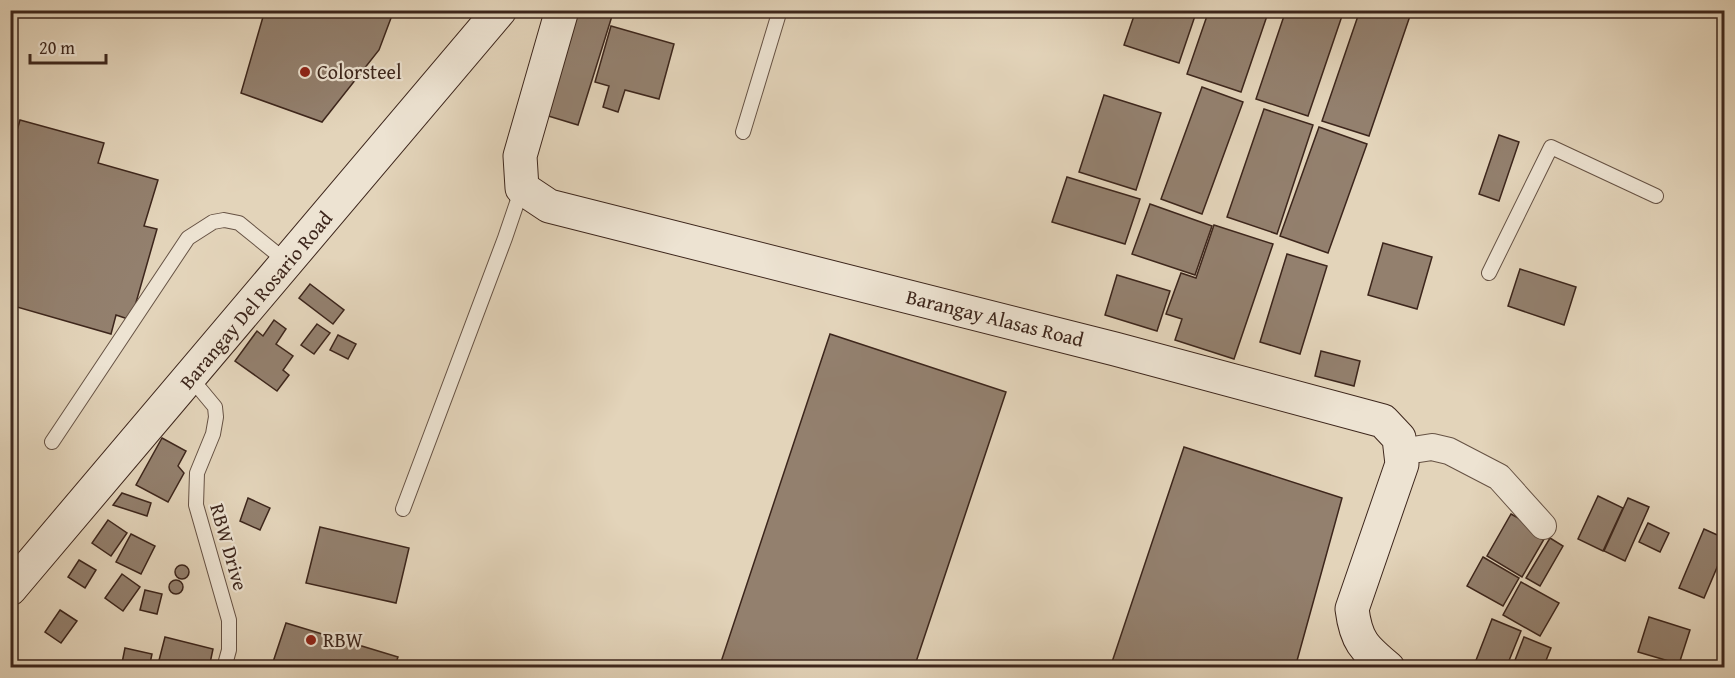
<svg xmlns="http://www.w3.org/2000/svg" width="1735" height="678" viewBox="0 0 1735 678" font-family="'Gentium Book Plus',serif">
<rect width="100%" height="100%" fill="#e3d4ba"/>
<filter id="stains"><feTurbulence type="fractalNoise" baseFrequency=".00333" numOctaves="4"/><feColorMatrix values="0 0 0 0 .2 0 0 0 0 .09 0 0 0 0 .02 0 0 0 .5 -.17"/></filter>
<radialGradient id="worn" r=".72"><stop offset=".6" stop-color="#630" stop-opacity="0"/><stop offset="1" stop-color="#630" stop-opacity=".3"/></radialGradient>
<g fill="#93806e" stroke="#3d261c" stroke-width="1.5">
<path d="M10 10H18L10 37Z"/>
<path d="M265 10H394L379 50 322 122 241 93Z"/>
<path d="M578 10H594L612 16 578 125 545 115Z"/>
<path d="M1136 10H1197L1179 63 1124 45Z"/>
<path d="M1209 10H1269L1241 92 1187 74Z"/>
<path d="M1286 10H1344L1308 116 1256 99Z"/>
<path d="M1360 10H1412L1369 136 1322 121Z"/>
<path d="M611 26 674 44 659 99 625 90 618 112 603 107 609 86 595 82Z"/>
<path d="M1202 87 1243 102 1202 214 1161 199Z"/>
<path d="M1104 95 1161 113 1136 190 1079 172Z"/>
<path d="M1264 109 1313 125 1277 234 1227 217Z"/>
<path d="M20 120 104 143 98 163 158 180 144 226 157 229 131 320 116 315 111 334 10 305V132L16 134Z"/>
<path d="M1319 127 1367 144 1328 253 1280 236Z"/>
<path d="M1499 135 1519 142 1499 201 1479 194Z"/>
<path d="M1067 177 1140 199 1125 244 1052 222Z"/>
<path d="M1150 204 1212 226 1195 275 1132 254Z"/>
<path d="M1214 225 1273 244 1234 359 1175 340 1182 319 1166 314 1181 273 1196 278Z"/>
<path d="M1383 243 1432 257 1417 309 1368 295Z"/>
<path d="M1287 254 1327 266 1300 354 1260 342Z"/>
<path d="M1520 269 1576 287 1564 325 1508 306Z"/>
<path d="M1117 275 1170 291 1157 331 1105 315Z"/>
<path d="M310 284 344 310 333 324 299 298Z"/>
<path d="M274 320 286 329 276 344 293 356 283 370 289 375 277 391 235 361 257 331 263 336Z"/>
<path d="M317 324 330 333 314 354 301 345Z"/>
<path d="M830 334 1006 392 914 668H719Z"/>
<path d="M338 335 356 344 348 359 330 350Z"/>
<path d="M1321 351 1360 361 1354 386 1315 376Z"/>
<path d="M162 438 186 451 178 466 184 473 168 502 136 485Z"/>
<path d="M1184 447 1342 498 1295 668H1110Z"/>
<path d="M122 493 151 503 147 516 113 505Z"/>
<path d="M1598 496 1623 508 1603 551 1578 539Z"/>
<path d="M248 498 270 508 260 530 240 521Z"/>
<path d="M1628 498 1649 507 1625 561 1604 551Z"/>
<path d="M1511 514 1547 534 1522 577 1487 556Z"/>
<path d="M108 520 127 533 111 556 92 543Z"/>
<path d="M1648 523 1669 533 1660 552 1639 542Z"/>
<path d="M320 527 409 548 396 603 306 583Z"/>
<path d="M1704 529 1724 538V551L1704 598 1679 588Z"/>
<path d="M131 534 155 546 141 574 116 562Z"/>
<path d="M1550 538 1563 546 1540 586 1526 578Z"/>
<path d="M1483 557 1519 578 1503 606 1467 586Z"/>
<path d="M79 560 96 570 85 588 68 577Z"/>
<circle cx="182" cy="572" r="7"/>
<path d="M122 574 140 587 123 611 105 598Z"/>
<circle cx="176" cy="587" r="7"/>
<path d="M1521 582 1559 603 1540 636 1503 615Z"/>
<path d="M145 590 162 594 157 614 140 610Z"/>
<path d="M60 610 77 621 61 643 45 632Z"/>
<path d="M1649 617 1690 630 1679 664 1638 652Z"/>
<path d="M1492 619 1521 631 1506 668H1473Z"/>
<path d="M286 623 398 657 394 668H258L259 661 272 665Z"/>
<path d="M165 637 213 649 209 668H157Z"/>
<path d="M1524 637 1551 648 1543 668H1512Z"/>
<path d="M125 648 152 654 149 668H121Z"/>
</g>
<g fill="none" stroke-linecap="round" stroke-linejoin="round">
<g stroke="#665244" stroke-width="16">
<g id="lane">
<path d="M743 132 780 10"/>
<path d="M1489 273 1551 147 1656 196"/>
<path d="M190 377 215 407 216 417 213 434 197 473 196 505 229 620V650L224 668"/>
<path d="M52 442 188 238 213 222 224 220 239 223 287 262"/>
<path d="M403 509 505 238 522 188"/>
</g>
</g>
<g stroke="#665244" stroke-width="28">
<path id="street" d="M1400 452 1432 447 1449 451 1499 477 1543 526"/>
</g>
<g stroke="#3d261c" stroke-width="35">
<g id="secondary">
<path d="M562 10 520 156 522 188 549 206 1115 349 1383 421 1399 438 1402 464 1352 609C1356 641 1364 648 1388 668"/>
<path d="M10 589 500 10"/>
</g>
</g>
<use href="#lane" stroke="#ede3d2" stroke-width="14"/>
<use href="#street" stroke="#ede3d2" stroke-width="26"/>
<use href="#secondary" stroke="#ede3d2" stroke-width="33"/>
</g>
<g fill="#8f2418" stroke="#ede3d2" stroke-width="2">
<circle cx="305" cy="72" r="6"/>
<circle cx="311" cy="640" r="6"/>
</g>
<g text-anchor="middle" stroke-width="4.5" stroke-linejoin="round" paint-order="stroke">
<g font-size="20" fill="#3d261c" stroke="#ede3d2" text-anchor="start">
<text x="317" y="79">Colorsteel</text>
<text x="323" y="647">RBW</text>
</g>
<g font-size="20" fill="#3d261c" stroke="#ede3d2">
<text transform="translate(256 300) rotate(-50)" y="7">Barangay Del Rosario Road</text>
<text transform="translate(995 318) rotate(14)" y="7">Barangay Alasas Road</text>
<text transform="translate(229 547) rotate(74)" y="7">RBW Drive</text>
</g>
</g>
<rect width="1735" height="678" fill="none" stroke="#e3d4ba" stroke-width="36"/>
<rect x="12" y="12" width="1711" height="654" fill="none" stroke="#3d261c" stroke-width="3"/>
<rect x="18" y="18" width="1699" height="642" fill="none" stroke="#3d261c" stroke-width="1.5"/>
<path d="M30 54v9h76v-9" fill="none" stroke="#3d261c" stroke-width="3"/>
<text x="39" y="54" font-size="18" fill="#3d261c" stroke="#ede3d2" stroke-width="4.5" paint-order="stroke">20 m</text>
<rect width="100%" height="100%" filter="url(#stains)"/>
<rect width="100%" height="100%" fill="url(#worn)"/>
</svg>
